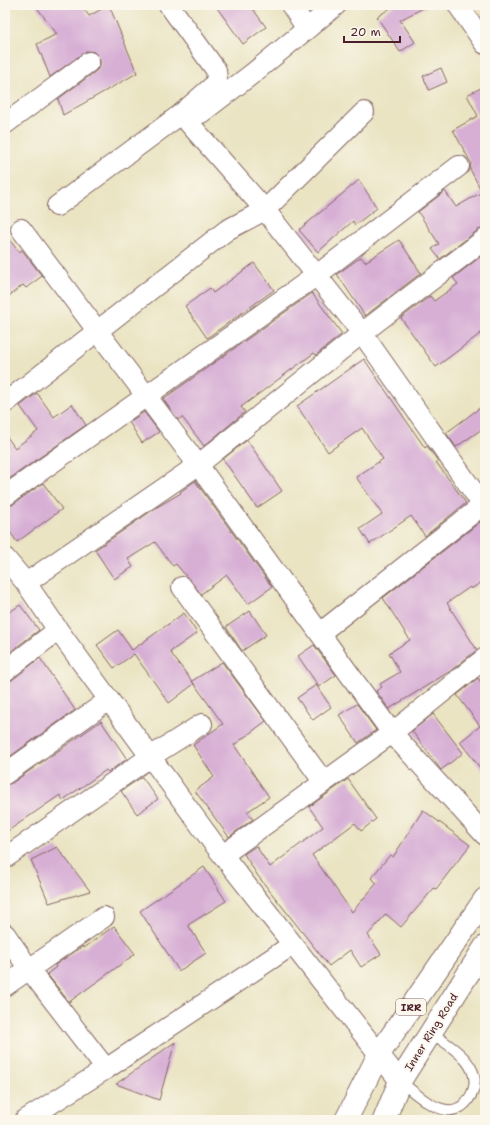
<svg xmlns="http://www.w3.org/2000/svg" width="490" height="1125" viewBox="0 0 490 1125" font-family="'Shantell Sans',sans-serif">
<rect width="100%" height="100%" fill="#fbf7ec"/>
<filter id="ink" filterUnits="userSpaceOnUse"><feTurbulence type="fractalNoise" baseFrequency=".025" numOctaves="2"/><feDisplacementMap in="SourceGraphic" scale="8" xChannelSelector="R" yChannelSelector="G"/><feConvolveMatrix kernelMatrix="1 2 1 2 8 2 1 2 1" color-interpolation-filters="sRGB"/></filter>
<filter id="wash" filterUnits="userSpaceOnUse"><feTurbulence type="fractalNoise" baseFrequency=".012" numOctaves="4" result="noise"/><feDisplacementMap in="SourceGraphic" scale="16" xChannelSelector="R" yChannelSelector="G"/><feGaussianBlur stdDeviation="0.9" result="paint"/><feColorMatrix in="noise" values="0 0 0 0 0 0 0 0 0 0 0 0 0 0 0 0 0 1.4 0 .05"/><feComposite in="paint" operator="in"/></filter>
<g filter="url(#wash)">
<rect width="100%" height="100%" fill="#eae4c3"/>
<g id="blocks">
<g fill="#d7afd5">
<path d="M35 5H81L89 16 109 5 137 73 63 115 58 99 96 71 100 66V60L94 52 87 51 50 77 37 44 57 34Z"/>
<path d="M215 5H250L266 27 243 44Z"/>
<path d="M395 5H429L400 20 415 42 400 52 377 17Z"/>
<path d="M441 68 447 82 429 90 423 76Z"/>
<path d="M485 86V228L478 230 440 259 432 249 439 244 418 212 445 191 456 207 482 192 470 169 471 163 453 130 478 116 467 95Z"/>
<path d="M359 180 377 208 355 225 353 221 318 252 299 230Z"/>
<path d="M5 234 19 252 22 250 42 276 26 288 23 285 5 299Z"/>
<path d="M399 240 421 273 365 316 337 274 361 257 365 262Z"/>
<path d="M485 253V330L436 367 401 318 430 296 434 301 458 284 453 278Z"/>
<path d="M254 263 274 290 207 338 185 306 210 288 213 293Z"/>
<path d="M312 293 342 334 316 355 314 353 241 407 245 412 204 446 182 417 178 420 163 399Z"/>
<path d="M364 359 425 448 427 446 438 461 436 462 466 503 425 536 411 516 370 544 360 529 382 514 356 477 383 459 362 428 328 452 297 406Z"/>
<path d="M37 393 54 417 72 404 86 425 9 479 5 474V434L15 448 38 431 20 406Z"/>
<path d="M485 404V427L456 447 446 433Z"/>
<path d="M144 412 159 432 142 443 129 422Z"/>
<path d="M247 440 282 491 257 508 223 459Z"/>
<path d="M195 481 272 587 248 604 227 575 201 594 176 564 173 566 155 542 128 559 133 567 114 579 95 550 157 507 181 493 180 492Z"/>
<path d="M43 483 62 509 17 542 5 525V507L12 505Z"/>
<path d="M480 522 485 529V580L471 589 470 587 447 603 477 650 449 672 389 709 376 691 382 687 380 684 400 672 389 653 410 640 383 598Z"/>
<path d="M20 605 39 630 5 656V615Z"/>
<path d="M250 611 266 635 242 651 226 627Z"/>
<path d="M184 613 197 633 170 652 194 684 169 703 134 654 114 668 97 645 118 630 132 650Z"/>
<path d="M314 645 336 675 319 687 298 656Z"/>
<path d="M40 658 75 710 5 760V682L12 680Z"/>
<path d="M222 662 266 721 234 745 269 797 247 812 253 819 229 837 195 791 214 777 193 745 223 724 192 681Z"/>
<path d="M478 678 485 688V774L460 742 480 726 457 695Z"/>
<path d="M316 685 331 707 313 720 297 698Z"/>
<path d="M357 704 376 730 358 743 339 715Z"/>
<path d="M433 714 463 753 441 770 412 731Z"/>
<path d="M101 721 127 759 108 772 106 770 63 800 60 795 5 833V785L12 783Z"/>
<path d="M142 777 158 799 137 814 121 791Z"/>
<path d="M348 779 376 819 361 831 355 823 312 855 352 912 377 883 371 878 390 855 393 857 423 810 470 845 436 889 434 888 401 927 386 914 368 935 381 954 361 967 350 950 329 966 258 876 244 854 256 846 270 867 323 827 309 807Z"/>
<path d="M57 847 90 891 49 903 31 860Z"/>
<path d="M204 867 226 901 188 925 206 953 179 971 140 911Z"/>
<path d="M114 926 135 954 69 1002 47 974 56 967 55 965 83 946 84 948Z"/>
<path d="M175 1042 159 1100 116 1084Z"/>
</g>
</g>
</g>
<g filter="url(#ink)">
<use href="#blocks" fill-opacity="0" stroke="#826460" stroke-width="1"/>
<g fill="none" stroke-linecap="round" stroke-linejoin="round">
<g stroke="#826460" stroke-width="12">
<path id="service" d="M400 1081C413 1091 430 1108 447 1110 455 1111 463 1107 468 1100 490 1070 453 1047 431 1033"/>
</g>
<g stroke="#826460" stroke-width="22">
<g id="minor">
<path d="M169 5 216 70 217 79 213 86 181 114 265 210 362 333 485 508"/>
<path d="M291 5 307 29"/>
<path d="M458 5 485 44"/>
<path d="M201 113 252 74 336 5"/>
<path d="M5 124 89 62"/>
<path d="M57 206 181 114"/>
<path d="M21 229 198 465 392 733 485 835"/>
<path d="M5 403 227 230 265 210 364 112"/>
<path d="M5 496 317 275 459 166"/>
<path d="M5 558 26 583 58 630 214 844 400 1081"/>
<path d="M26 583 198 465 362 333 485 239"/>
<path d="M182 587 323 781"/>
<path d="M320 633 483 505"/>
<path d="M5 671 58 630"/>
<path d="M5 774 109 700"/>
<path d="M223 855 392 733 485 658"/>
<path d="M5 858 150 757 202 724"/>
<path d="M5 934 29 969 106 1069"/>
<path d="M5 986 104 917"/>
<path d="M25 1120 106 1069 292 945"/>
</g>
</g>
<g stroke="#826460" stroke-width="24">
<g id="trunk">
<path d="M346 1120 379 1054 485 899"/>
<path d="M384 1120 400 1081 485 947"/>
</g>
</g>
<use href="#service" stroke="#fff" stroke-width="10"/>
<use href="#minor" stroke="#fff" stroke-width="20"/>
<use href="#trunk" stroke="#fff" stroke-width="22"/>
</g>
</g>
<g text-anchor="middle" stroke-width="3.5" stroke-linejoin="round" paint-order="stroke">
<rect fill="#fbf7ec" stroke="#7f6065" stroke-width="1" x="396" y="999" width="30" height="16" rx="3"/>
<g font-size="10" font-weight="bold" fill="#4a1f2b">
<text x="411" y="1011">IRR</text>
</g>
<g font-size="11" fill="#4a1f2b" stroke="#fbf7ec">
<text transform="translate(431 1032) rotate(-58)" y="4">Inner Ring Road</text>
</g>
</g>
<rect width="490" height="1125" fill="none" stroke="#fbf7ec" stroke-width="20"/>
<path d="M344 36v6h56v-6" fill="none" stroke="#4a1f2b" stroke-width="2"/>
<text x="350" y="36" font-size="12" fill="#4a1f2b" stroke="#fbf7ec" stroke-width="3" paint-order="stroke">20 m</text>
</svg>
